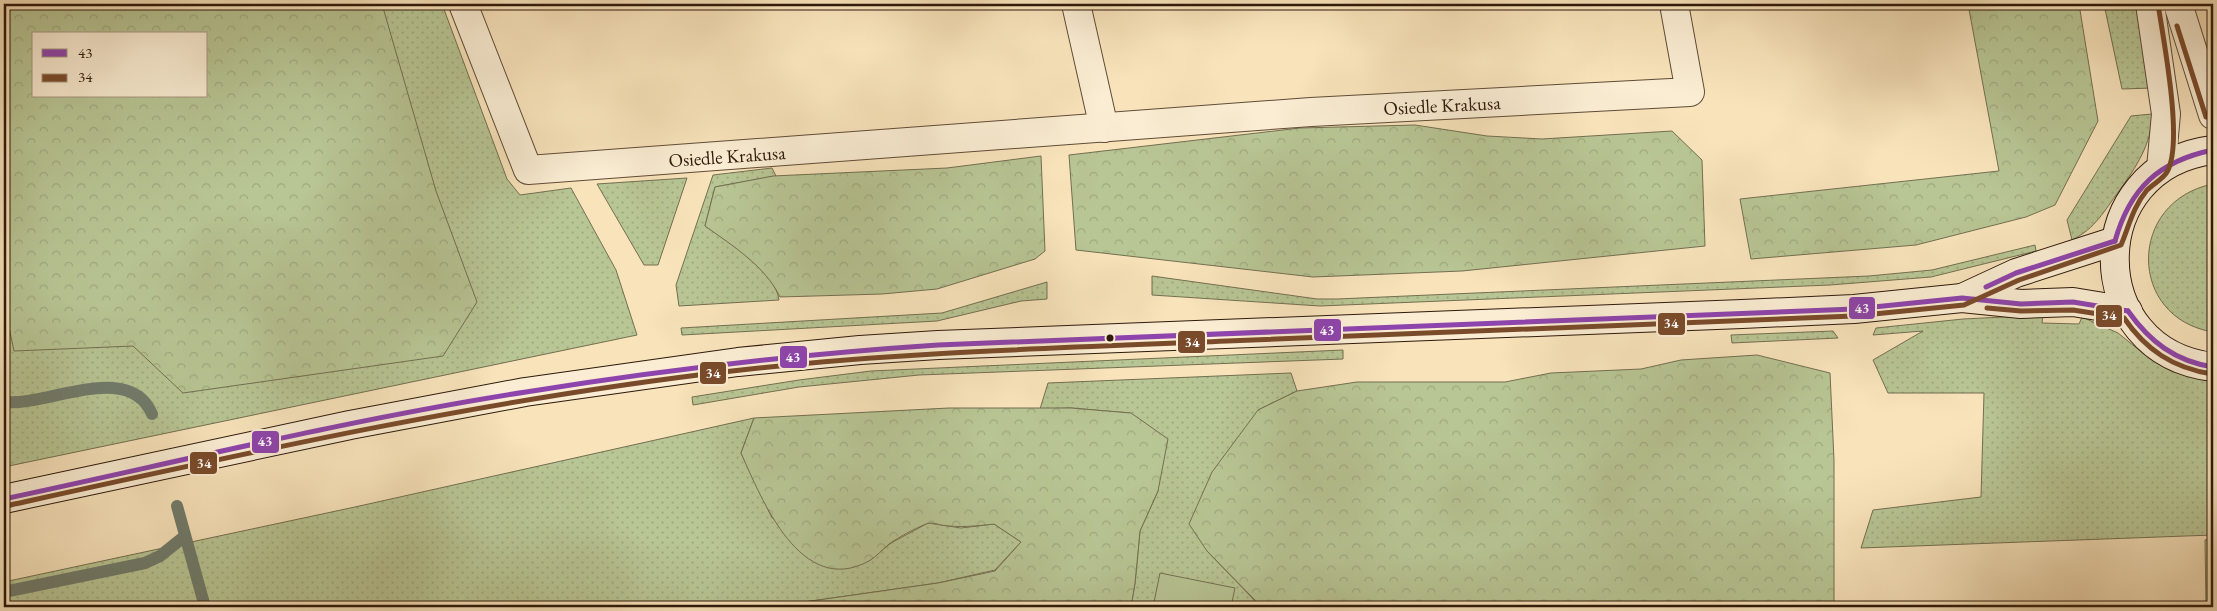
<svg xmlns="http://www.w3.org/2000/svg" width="2217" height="611" viewBox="0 0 2217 611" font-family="'EB Garamond',serif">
<defs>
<pattern id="grass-dots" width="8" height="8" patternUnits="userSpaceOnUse" patternTransform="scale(1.25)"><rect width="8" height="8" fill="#b8c594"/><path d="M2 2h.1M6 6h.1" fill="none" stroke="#9ea97e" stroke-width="1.8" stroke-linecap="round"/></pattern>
<pattern id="forest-crowns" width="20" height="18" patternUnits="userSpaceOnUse" patternTransform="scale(1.25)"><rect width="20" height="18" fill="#b8c594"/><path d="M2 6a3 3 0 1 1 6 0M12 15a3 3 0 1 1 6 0" fill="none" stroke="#9ea97e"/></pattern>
</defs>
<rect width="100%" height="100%" fill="#f8e3bb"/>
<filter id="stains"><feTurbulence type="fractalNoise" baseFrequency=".004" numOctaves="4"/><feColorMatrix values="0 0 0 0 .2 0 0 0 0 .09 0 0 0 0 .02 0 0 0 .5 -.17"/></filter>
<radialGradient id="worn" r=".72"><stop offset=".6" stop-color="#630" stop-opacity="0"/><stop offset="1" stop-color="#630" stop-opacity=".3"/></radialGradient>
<g fill="url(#grass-dots)" stroke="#736f50" fill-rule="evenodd">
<path d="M4 4H442L507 179 520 195 571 188 616 270 637 335 4 467ZM34 34H206V96H34Z"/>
<path d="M2104 4H2139L2152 88 2122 89Z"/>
<path d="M2152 114C2152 144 2136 167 2119 191 2104 211 2096 228 2072 240L2067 220 2131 116Z"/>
<path d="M772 168 776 176 715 187 705 226C727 241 776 272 779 300L679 306 676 285 713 175Z"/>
<path d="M687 178 658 265H644L597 184Z"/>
<path d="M2213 184V332C2127 318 2127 201 2213 184Z"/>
<path d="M2035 245 2036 251 1931 277 1830 285 1320 306 1152 295V276L1317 299H1337L1869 276 1932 270Z"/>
<path d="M1047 282V299L1021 301 937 321 682 335 681 328 942 313Z"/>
<path d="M2043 315 2042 323 2079 324 2082 317 2118 333 2150 359 2171 371 2213 382V535L1861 548 1873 510 1981 497 1984 393H1888L1873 360 1923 331 1873 335 1876 328 1963 319Z"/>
<path d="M1833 331 1838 338 1732 343 1731 335Z"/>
<path d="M1343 350V359L919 375 799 387 693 405 692 397 799 380 871 371Z"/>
<path d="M1291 373 1297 391 1258 410 1207 551 1255 601 1253 607H1131L1135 583 1140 531 1158 491 1130 413 1071 408 1040 409 1048 383Z"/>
<path d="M754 418 741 453 772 518 869 561 891 543 928 523 961 528 994 524 1021 542 995 570 938 583 804 602 797 607H4V582L355 507Z"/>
<path d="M2213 538V607H2206L2205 540Z"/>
</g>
<g fill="url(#forest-crowns)" stroke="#736f50" fill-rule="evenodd">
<path d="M4 4H382L436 191 477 302 443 356 183 393 133 346 14 351 4 303ZM34 34H206V96H34Z"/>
<path d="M1968 4H2079L2098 121 2055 205 2026 217 1916 245 1751 259 1740 199 1999 171Z"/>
<path d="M1415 125 1487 136 1542 139 1672 131 1702 160 1705 246 1462 271 1313 277 1076 250 1069 155 1300 128Z"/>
<path d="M1041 156 1045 251 1035 259 937 289 882 294 780 297C765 266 733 246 705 226L715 187 773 176 947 168Z"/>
<path d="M1757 355 1830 373 1834 460V607H1253L1255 600 1207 551 1189 524 1212 472 1258 410 1297 391 1357 382H1505L1551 373 1641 369 1681 360Z"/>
<path d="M949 408H1071L1131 413 1168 439 1158 491 1140 531 1135 583 1131 607H797L804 602 938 583 995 571 1021 542 994 524C976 526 960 528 941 525 937 524 931 522 926 524 914 529 899 537 889 544 883 549 876 557 869 561 801 598 762 500 741 453L754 418Z"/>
</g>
<path fill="#b8c594" stroke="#736f50" d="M1160 573 1235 588 1231 607H1153Z"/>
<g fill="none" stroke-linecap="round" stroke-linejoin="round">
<g stroke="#717c6c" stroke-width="12">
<path d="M4 402C47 407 129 360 152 414"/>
<path d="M177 506 205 607"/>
<path d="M4 592 145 563 160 556 185 536"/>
</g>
<g stroke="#604c37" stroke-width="30">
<g id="minor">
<path d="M463 4 528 170 1311 112 1690 92 1674 4"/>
<path d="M1076 4 1104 128"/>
</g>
</g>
<g stroke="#604c37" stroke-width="30">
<g id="tertiary">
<path d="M2150 4 2166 114 2161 168"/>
<path d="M2178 4 2213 115"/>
</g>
</g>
<g stroke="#2e190b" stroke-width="30">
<g id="secondary">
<path d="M2213 150C2082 166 2082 352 2213 367"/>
<path d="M1962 298 2016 273 2115 241"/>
<path d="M4 499 350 425 525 392 738 362 860 350 938 345 1742 314 1854 309 1962 298 2021 304 2073 302 2128 311"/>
</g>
</g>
<use href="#minor" stroke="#faedd3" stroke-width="28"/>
<use href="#tertiary" stroke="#faedd3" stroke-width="28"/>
<use href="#secondary" stroke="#faedd3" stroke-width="28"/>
<g stroke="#faedd3" stroke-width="9">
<g id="bus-1">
<path d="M2115 241C2130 188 2159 161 2213 150"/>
<path d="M1986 287 2016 273 2115 241"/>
<path d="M2128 311C2150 342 2175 361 2213 367"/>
<path d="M4 499C178 462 351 419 526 392 663 370 800 354 938 345L1854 309 1962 298 2021 304 2073 302 2128 311"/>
</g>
</g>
<g stroke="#faedd3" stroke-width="9">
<g id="bus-2">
<path d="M2177 26 2206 117"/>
<path d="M1987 308 2021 311 2073 310 2124 318C2146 350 2173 368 2212 374"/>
<path d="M6 506C246 453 487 399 732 371 897 352 1062 348 1227 341 1436 333 1645 325 1854 316L1964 305 2019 280 2121 245C2129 226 2133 207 2147 190 2153 184 2163 179 2167 172 2184 143 2163 38 2158 4"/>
</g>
</g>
<use href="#bus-1" stroke="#8e44ad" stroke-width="5"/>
<use href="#bus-2" stroke="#7a4b2a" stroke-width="5"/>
</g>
<circle fill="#2e190b" stroke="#faedd3" stroke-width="2" cx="1110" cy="338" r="4.5"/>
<g text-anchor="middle" stroke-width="5" stroke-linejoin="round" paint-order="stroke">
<g font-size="19" fill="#2e190b" stroke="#faedd3">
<text transform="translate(1442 105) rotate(-3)" y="7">Osiedle Krakusa</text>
<text transform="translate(727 156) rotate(-4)" y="7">Osiedle Krakusa</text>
</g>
</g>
<g stroke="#faedd3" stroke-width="2">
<rect x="1848" y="296" width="28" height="24" rx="5" fill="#8e44ad"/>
<rect x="2095" y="304" width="28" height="24" rx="5" fill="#7a4b2a"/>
<rect x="1657" y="312" width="29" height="24" rx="5" fill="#7a4b2a"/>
<rect x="1313" y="318" width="29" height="24" rx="5" fill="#8e44ad"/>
<rect x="1177" y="330" width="29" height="24" rx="5" fill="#7a4b2a"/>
<rect x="779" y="345" width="29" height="24" rx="5" fill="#8e44ad"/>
<rect x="699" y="361" width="28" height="24" rx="5" fill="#7a4b2a"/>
<rect x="251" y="430" width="29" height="24" rx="5" fill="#8e44ad"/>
<rect x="189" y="451" width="29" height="24" rx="5" fill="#7a4b2a"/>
</g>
<g font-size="14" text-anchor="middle" font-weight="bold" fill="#fff">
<text x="1862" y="313">43</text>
<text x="2109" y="320">34</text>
<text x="1671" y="328">34</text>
<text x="1327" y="335">43</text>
<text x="1192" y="347">34</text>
<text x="793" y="362">43</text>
<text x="713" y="378">34</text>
<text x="265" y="446">43</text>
<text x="204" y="468">34</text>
</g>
<rect width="2217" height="611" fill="none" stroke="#f8e3bb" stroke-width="20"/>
<rect x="5" y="5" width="2207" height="601" fill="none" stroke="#2e190b" stroke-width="2.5"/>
<rect x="10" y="10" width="2197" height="591" fill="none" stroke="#2e190b"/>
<rect x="32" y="32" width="175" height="65" fill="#faedd3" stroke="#a89883"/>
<rect x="42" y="49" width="25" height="8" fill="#8e44ad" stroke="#a89883"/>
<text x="78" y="58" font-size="15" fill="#2e190b">43</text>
<rect x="42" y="74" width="25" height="8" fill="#7a4b2a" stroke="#a89883"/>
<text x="78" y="82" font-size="15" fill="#2e190b">34</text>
<rect width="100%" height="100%" filter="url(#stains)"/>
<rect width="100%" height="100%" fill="url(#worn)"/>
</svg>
